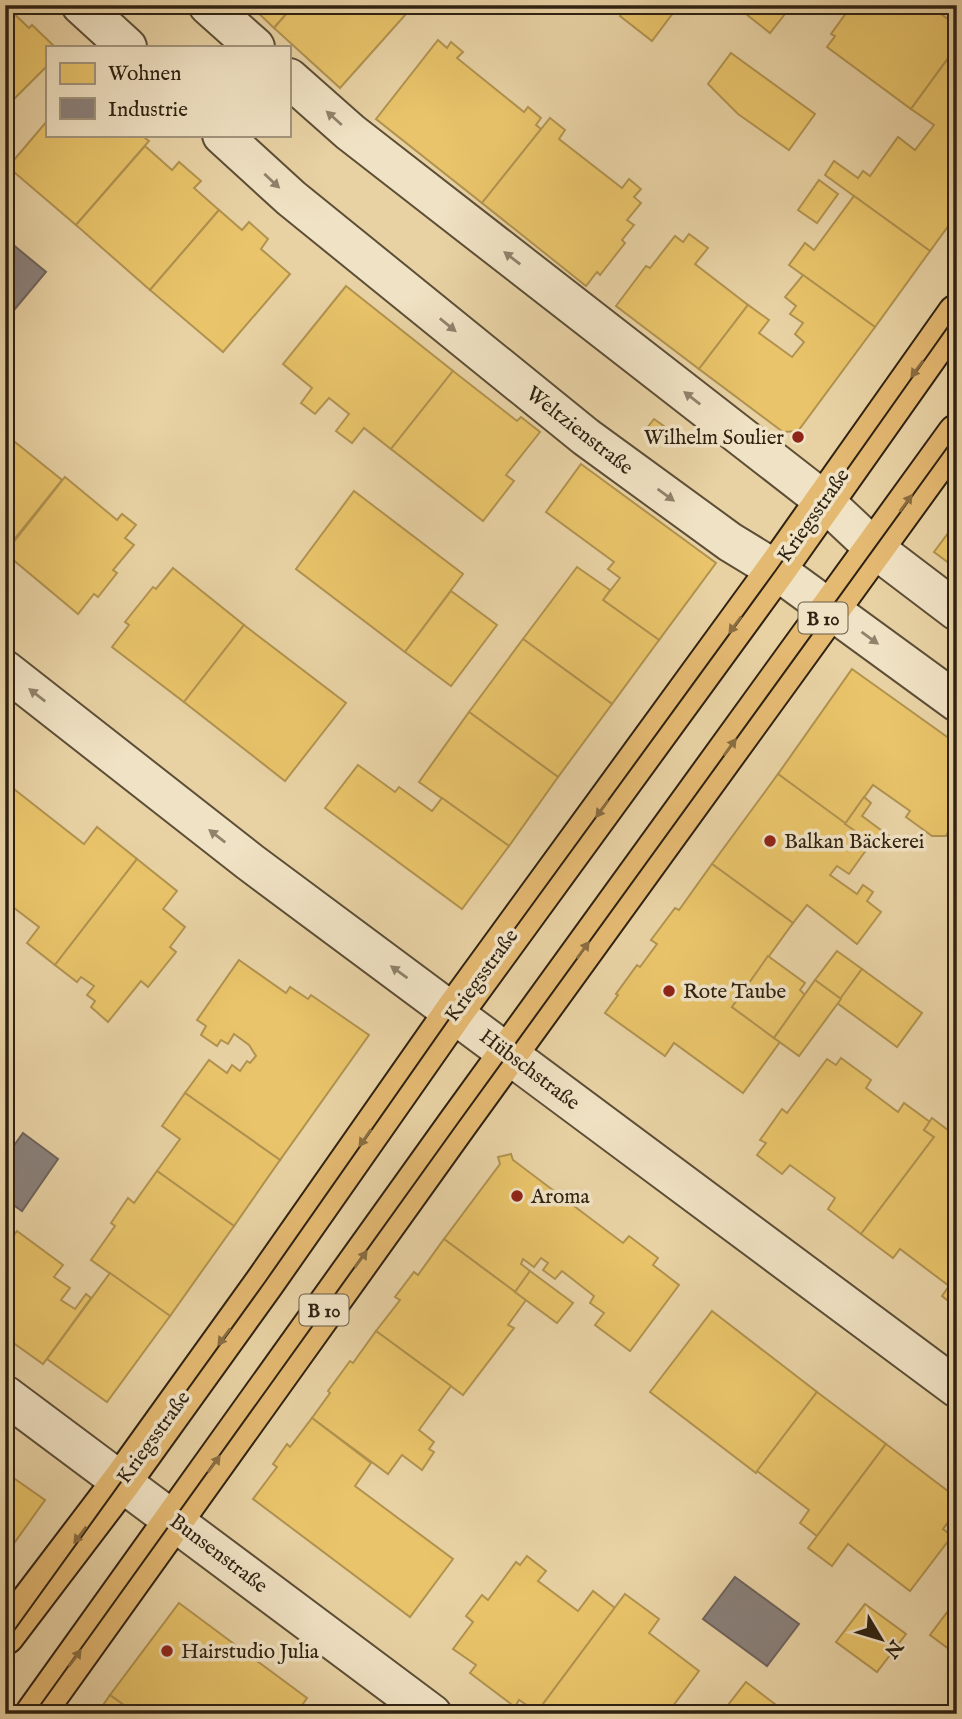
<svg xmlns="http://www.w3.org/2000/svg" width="962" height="1719" viewBox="0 0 962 1719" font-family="'IM FELL English',serif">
<rect width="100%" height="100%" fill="#e8d2a4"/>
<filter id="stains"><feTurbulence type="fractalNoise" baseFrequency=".00286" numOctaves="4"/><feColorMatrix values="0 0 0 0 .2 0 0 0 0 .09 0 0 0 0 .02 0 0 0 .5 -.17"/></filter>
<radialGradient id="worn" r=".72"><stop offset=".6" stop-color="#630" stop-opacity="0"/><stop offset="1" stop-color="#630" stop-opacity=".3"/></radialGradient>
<g fill="#e9c46a" stroke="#b19350" stroke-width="2">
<path d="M5 5 29 28 32 25 55 47H47V66L5 108Z"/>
<path d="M250 5H294L274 28Z"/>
<path d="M294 5H396L406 14 340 88 274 28Z"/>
<path d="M628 5H679L652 41 620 16Z"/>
<path d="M752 5H792L770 33 746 14Z"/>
<path d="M852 5H929L957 26V46L911 109 827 47 835 36 831 34Z"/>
<path d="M438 40 447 48 451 42 463 52 457 58 524 112 528 107 541 118 536 125 541 129 482 203 376 119Z"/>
<path d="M957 46V214L930 251 825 175 834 161 858 178 863 171 870 176 898 137 915 150 934 125 911 109Z"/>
<path d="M731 53 815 114 789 150 738 114 708 84Z"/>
<path d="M550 118 565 130 559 139 622 188 629 179 641 189 634 197 641 203 627 220 634 225 622 240 625 243 600 275 597 272 586 286 482 203Z"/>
<path d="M47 121V135H141L149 141 76 225 8 167Z"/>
<path d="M145 146 172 170 179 162 201 181 194 188 219 210 150 290 76 225Z"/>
<path d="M819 180 838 194 817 223 798 210Z"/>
<path d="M854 196 930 251 875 327 789 265 805 243 814 250Z"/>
<path d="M219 210 242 230 249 222 268 239 261 249 290 274 223 352 150 290Z"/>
<path d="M689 234 708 248 695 264 748 305 699 369 616 306 646 266 650 268 675 236 683 242Z"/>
<path d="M803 275 875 327 798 431 783 432 699 369 748 305 769 320 759 333 792 357 804 342 795 334 803 323 790 314 796 306 785 297Z"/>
<path d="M346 286 453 371 391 449 364 428 352 443 336 431 349 414 329 398 315 414 301 403 312 388 283 364Z"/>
<path d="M453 371 517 421 521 417 540 432 506 475 514 481 483 521 391 449Z"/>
<path d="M654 419 675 434 668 444 647 428Z"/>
<path d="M5 434 62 480 5 551Z"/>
<path d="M581 464 716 563 659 640 603 600 620 578 608 569 614 562 546 512Z"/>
<path d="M65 477 117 520 122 514 136 525 125 538 134 545 113 570 117 573 98 597 94 594 78 614 5 553Z"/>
<path d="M354 491 463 574 405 652 296 569Z"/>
<path d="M957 511V569L934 552 957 521 952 518Z"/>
<path d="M577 567 610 590 603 600 659 640 612 704 523 639Z"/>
<path d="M173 568 244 625 184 702 112 647 129 625 125 622 153 587 156 589Z"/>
<path d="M451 591 497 625 451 686 405 652Z"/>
<path d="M244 625 346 703 285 781 184 702Z"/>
<path d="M523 639 612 704 558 777 469 712Z"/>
<path d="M852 669 957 744V834L950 829 946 836H932L906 817 910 811 873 785 845 824 778 774Z"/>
<path d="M469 712 558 777 509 846 419 782Z"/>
<path d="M358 765 395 792 399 787 432 811 442 798 509 846 462 909 325 808Z"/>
<path d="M778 774 860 834 858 837 869 846 849 874 837 866 830 875 857 894 863 885 873 892 867 901 881 912 857 944 807 905 793 923 712 864Z"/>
<path d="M5 782 84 844 97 827 137 859 55 965 27 943 39 927 5 901Z"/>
<path d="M864 797 871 803 862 816 889 836 880 848 845 824Z"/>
<path d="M137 859 177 891 163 909 185 927 170 947 176 952 148 987 141 981 108 1022 91 1007 95 1001 87 995 94 986 81 977 77 982 55 965Z"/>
<path d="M712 864 793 923 732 1007 780 1042 743 1093 674 1043 665 1056 605 1013 618 995 616 994 637 965 640 967 657 944 651 940 675 908 679 910Z"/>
<path d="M837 951 862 969 841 999 815 980Z"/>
<path d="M768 956 805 983 800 990 805 995 774 1038 732 1007Z"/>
<path d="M239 960 286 993 290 987 308 999 311 995 369 1035 280 1160 185 1093 209 1060 227 1073 232 1065 240 1071 247 1061 250 1063 256 1056 249 1045 234 1034 228 1044 221 1040 217 1046 201 1035 206 1026 197 1020Z"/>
<path d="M862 969 922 1013 897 1047 837 1003Z"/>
<path d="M815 980 841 999 799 1056 774 1038Z"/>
<path d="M841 1058 871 1080 866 1088 898 1112 904 1103 930 1122 924 1130 934 1137 861 1234 828 1209 835 1198 790 1165 782 1174 757 1155 766 1143 760 1140 782 1109 787 1113 827 1059 836 1065Z"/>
<path d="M185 1093 280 1160 234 1226 157 1171 180 1139 162 1126Z"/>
<path d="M932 1118 957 1137V1145L953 1150 957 1152V1308L942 1296 949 1286 900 1249 893 1258 861 1234 934 1137 924 1130Z"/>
<path d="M511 1154 513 1160 623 1243 629 1236 658 1258 653 1265 679 1285 630 1351 595 1325 604 1313 590 1303 594 1296 562 1271 555 1279 543 1270 548 1263 541 1258 534 1267 523 1259 521 1264 530 1271 515 1292 444 1239 500 1164 498 1157Z"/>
<path d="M157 1171 234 1226 170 1316 91 1260 115 1226 111 1223 128 1198 134 1203Z"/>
<path d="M17 1231 63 1265 54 1277 70 1288 61 1300 75 1309 86 1294 91 1298 43 1364 5 1337V1242L7 1244Z"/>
<path d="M444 1239 526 1300 508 1325 514 1328 463 1395 376 1331 400 1300 395 1297 414 1272 418 1275Z"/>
<path d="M530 1271 573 1303 557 1323 515 1292Z"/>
<path d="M110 1273 170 1316 107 1402 47 1359Z"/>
<path d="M712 1311 817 1392 756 1473 650 1392Z"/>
<path d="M376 1331 451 1386 419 1430 434 1442 429 1449 434 1452 422 1470 402 1455 388 1474 312 1418 330 1393 328 1391 350 1361 353 1363Z"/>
<path d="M817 1392 886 1444 817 1536 800 1523 809 1510 757 1471Z"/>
<path d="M312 1418 371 1463 355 1486 453 1559 410 1617 253 1499 277 1467 273 1464 287 1444 290 1447Z"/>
<path d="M886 1444 957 1498V1510L943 1529 952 1536 910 1591 848 1544 832 1566 808 1548Z"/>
<path d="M5 1472 45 1500 5 1556Z"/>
<path d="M527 1556 546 1571 538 1581 578 1611 593 1591 615 1608 537 1712 519 1700 515 1707 470 1673 476 1665 453 1649 473 1622 466 1616 482 1595 488 1600 516 1562 520 1565Z"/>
<path d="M625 1594 659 1619 649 1633 699 1671 667 1714H539L537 1712Z"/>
<path d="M957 1599V1655L930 1635Z"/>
<path d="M179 1603 307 1698 296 1714H214L209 1711 207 1714H136L110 1695Z"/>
<path d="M865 1604 906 1634 877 1672 836 1642Z"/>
<path d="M746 1682 788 1714H721Z"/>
<path d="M110 1695 136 1714H97Z"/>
</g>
<g fill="#8a817c" stroke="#6f645c" stroke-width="2">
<path d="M5 238 46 272 14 310 5 303Z"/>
<path d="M23 1133 58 1159 22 1211 5 1199V1158Z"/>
<path d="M735 1577 799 1624 767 1666 703 1619Z"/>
</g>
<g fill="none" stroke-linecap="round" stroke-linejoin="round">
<g stroke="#5d4e36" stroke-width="42">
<g id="minor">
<path d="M81 5 127 47"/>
<path d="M208 5 255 47"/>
<path d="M289 78 350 132 823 500 874 548 957 611"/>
<path d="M222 135 291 198 586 437 730 542 776 570 957 702"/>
<path d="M5 670 250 862 957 1388"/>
<path d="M5 1395 432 1714"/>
</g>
</g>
<g stroke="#2f2212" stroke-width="42">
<g id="major">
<path d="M5 1635 122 1481 265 1282 454 1012 776 570 957 314"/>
<path d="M35 1714 458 1123 957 434"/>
</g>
</g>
<use href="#minor" stroke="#f0e2c4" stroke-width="38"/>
<use href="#major" stroke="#e4b972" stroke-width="38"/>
<g stroke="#2f2212" stroke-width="2">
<path d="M5 1643 265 1282 454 1012 776 570 957 314"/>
<path d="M34 1714 458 1123 957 434"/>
</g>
</g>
<defs><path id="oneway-solid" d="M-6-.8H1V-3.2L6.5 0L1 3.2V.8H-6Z" transform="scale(1.75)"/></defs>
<g fill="#90826b">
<use href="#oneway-solid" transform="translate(334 118) rotate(-138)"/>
<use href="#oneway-solid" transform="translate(272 181) rotate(43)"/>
<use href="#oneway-solid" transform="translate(512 258) rotate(-142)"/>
<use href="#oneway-solid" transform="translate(448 325) rotate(39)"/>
<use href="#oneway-solid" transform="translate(692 398) rotate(-142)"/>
<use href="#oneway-solid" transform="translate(666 495) rotate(36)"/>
<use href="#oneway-solid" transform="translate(870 638) rotate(36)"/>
<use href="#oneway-solid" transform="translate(37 695) rotate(-142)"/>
<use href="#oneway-solid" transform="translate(217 836) rotate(-142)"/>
<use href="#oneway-solid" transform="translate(399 972) rotate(-144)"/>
</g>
<g fill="#8a6e42">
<use href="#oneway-solid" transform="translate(917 369) rotate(126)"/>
<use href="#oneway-solid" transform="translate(906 503) rotate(-54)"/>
<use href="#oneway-solid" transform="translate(735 625) rotate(126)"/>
<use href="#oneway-solid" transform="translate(730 747) rotate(-54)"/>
<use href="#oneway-solid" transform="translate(602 809) rotate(126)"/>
<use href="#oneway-solid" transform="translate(583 950) rotate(-54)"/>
<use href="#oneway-solid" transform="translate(365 1138) rotate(125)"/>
<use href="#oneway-solid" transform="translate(361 1259) rotate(-54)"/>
<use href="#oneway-solid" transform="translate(224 1337) rotate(126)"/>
<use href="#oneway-solid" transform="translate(214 1464) rotate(-54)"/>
<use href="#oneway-solid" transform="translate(80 1535) rotate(127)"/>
<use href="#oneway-solid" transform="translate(75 1658) rotate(-54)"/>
</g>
<g fill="#8f2418" stroke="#f0e2c4" stroke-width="2.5">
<circle cx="798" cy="437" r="7"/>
<circle cx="770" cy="841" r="7"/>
<circle cx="669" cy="991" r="7"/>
<circle cx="517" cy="1196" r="7"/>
<circle cx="167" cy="1651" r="7"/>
</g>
<g text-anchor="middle" stroke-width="7" stroke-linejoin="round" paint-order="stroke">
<g fill="#f0e2c4" stroke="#695c47" stroke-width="2">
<rect x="798.5" y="602.5" width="49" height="31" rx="5"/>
<rect x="299.5" y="1294.5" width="49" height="31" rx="5"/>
</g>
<g font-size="19" font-weight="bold" fill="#2f2212">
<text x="823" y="625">B 10</text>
<text x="324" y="1317">B 10</text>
</g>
<g font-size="21" fill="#2f2212" stroke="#f0e2c4">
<text transform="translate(580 430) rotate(38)" y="7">Weltzienstraße</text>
<text transform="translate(813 515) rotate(-55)" y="7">Kriegsstraße</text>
<text transform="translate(481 975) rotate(-54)" y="7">Kriegsstraße</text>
<text transform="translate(530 1069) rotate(37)" y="7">Hübschstraße</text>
<text transform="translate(153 1437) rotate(-54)" y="7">Kriegsstraße</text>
<text transform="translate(219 1553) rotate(37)" y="7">Bunsenstraße</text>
</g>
<g font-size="21" fill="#2f2212" stroke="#f0e2c4" text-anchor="start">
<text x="784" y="444" text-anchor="end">Wilhelm Soulier</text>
<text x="784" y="848">Balkan Bäckerei</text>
<text x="683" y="998">Rote Taube</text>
<text x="531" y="1203">Aroma</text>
<text x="181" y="1658">Hairstudio Julia</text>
</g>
</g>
<rect width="962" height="1719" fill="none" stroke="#e8d2a4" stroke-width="28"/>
<rect x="7" y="7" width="948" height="1705" fill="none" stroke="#2f2212" stroke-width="3.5"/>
<rect x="14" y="14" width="934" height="1691" fill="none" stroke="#2f2212" stroke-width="2"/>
<rect x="46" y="46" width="245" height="91" fill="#f0e2c4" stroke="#a3957d" stroke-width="2"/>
<rect x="60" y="63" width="35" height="21" fill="#e9c46a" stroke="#a3957d" stroke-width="2"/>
<text x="108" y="80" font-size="21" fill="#2f2212">Wohnen</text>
<rect x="60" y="98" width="35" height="21" fill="#8a817c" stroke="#a3957d" stroke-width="2"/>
<text x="108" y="116" font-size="21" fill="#2f2212">Industrie</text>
<g transform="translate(881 1639) rotate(128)" stroke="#f0e2c4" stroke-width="5" paint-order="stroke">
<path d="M0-5L12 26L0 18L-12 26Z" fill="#2f2212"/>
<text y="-10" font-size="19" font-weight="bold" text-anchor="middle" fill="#2f2212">N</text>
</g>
<rect width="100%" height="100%" filter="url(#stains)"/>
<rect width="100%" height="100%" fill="url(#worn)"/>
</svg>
